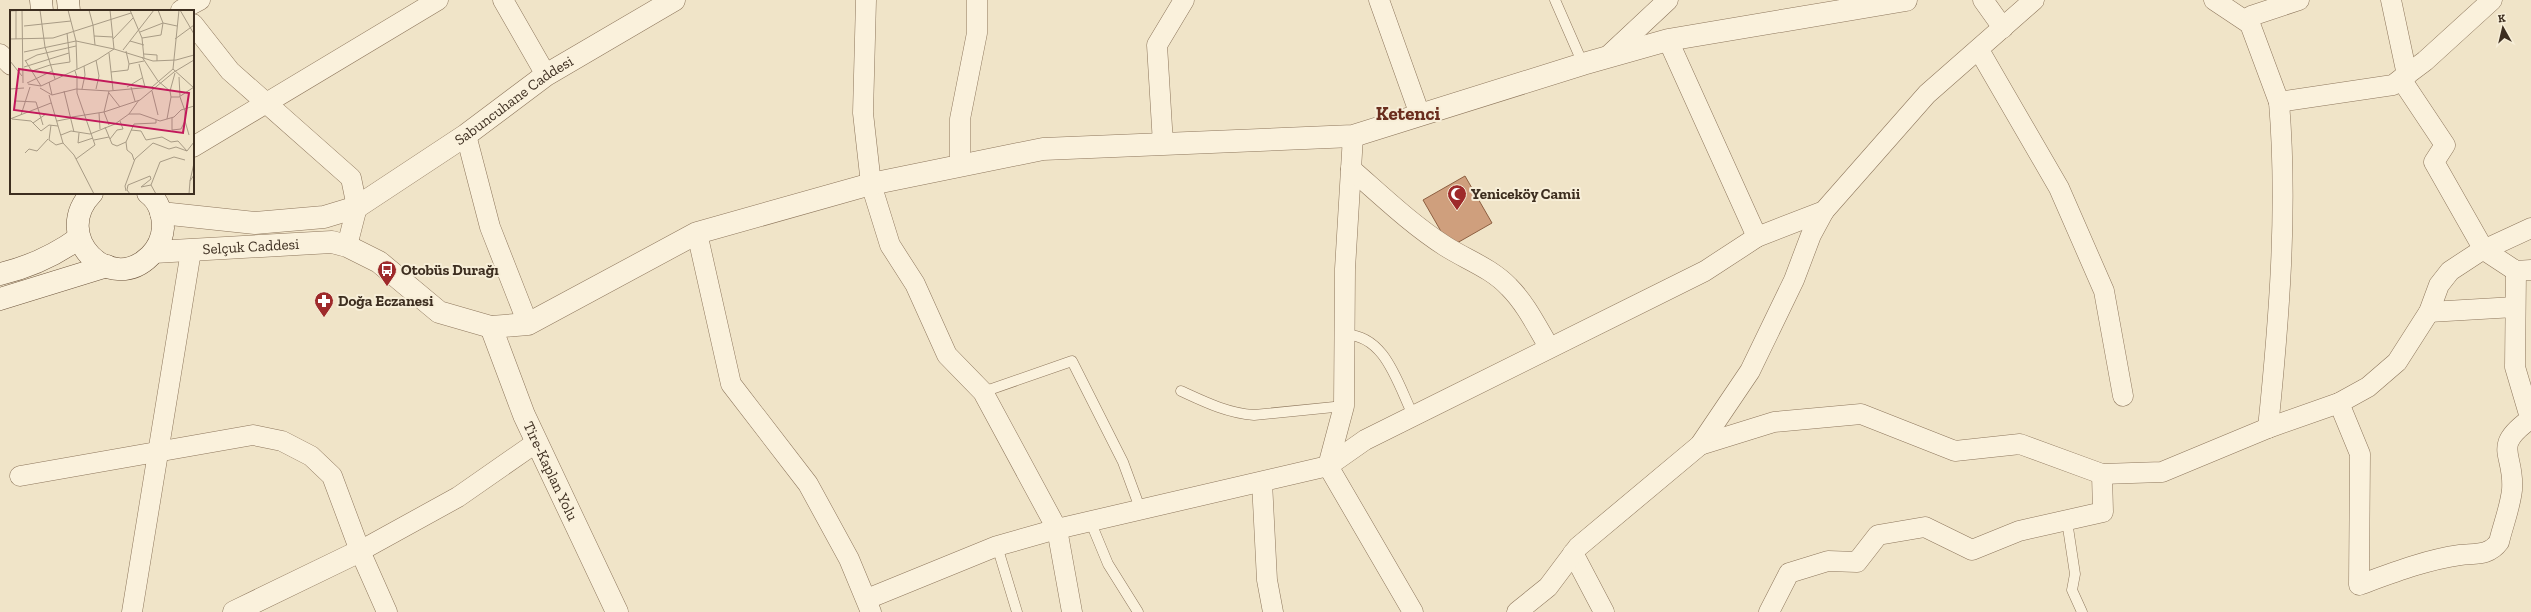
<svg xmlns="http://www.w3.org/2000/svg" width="2531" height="612" viewBox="0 0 2531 612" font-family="'Zilla Slab',serif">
<rect width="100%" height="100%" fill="#f0e4c8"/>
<path fill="#cf9f7d" stroke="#8d5f41" d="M1465 176 1492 223 1450 247 1423 200Z"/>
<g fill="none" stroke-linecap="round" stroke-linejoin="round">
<g stroke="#8d765c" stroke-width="11">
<g id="service">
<path d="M1555 0 1583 64"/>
<path d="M1344 335C1385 333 1398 385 1413 415"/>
<path d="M1181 391C1205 402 1227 413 1254 415L1344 406"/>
<path d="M983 392 1072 361 1123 462 1141 511"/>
<path d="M2067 521 2075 574 2072 590 2082 612"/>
<path d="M1091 523 1108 564 1138 612"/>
<path d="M997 546 1017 612"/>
</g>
</g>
<g stroke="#8d765c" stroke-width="21">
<g id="minor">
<path d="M503 0 546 75"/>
<path d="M866 0 863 113 871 184 890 245 915 284 947 355 983 392 1057 529 1072 612"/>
<path d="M1379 0 1420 115"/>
<path d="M1983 0 2003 28"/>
<path d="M2214 0 2250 24 2279 102 2393 85 2425 61 2492 0"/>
<path d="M2391 0 2407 75"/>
<path d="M181 10 200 0"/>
<path d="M2251 16 2299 0"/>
<path d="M193 24 230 71 351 178 357 207 347 246"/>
<path d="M1668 40 1757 237"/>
<path d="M1979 50 2059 188 2104 291 2123 396"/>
<path d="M0 54 11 65"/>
<path d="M1607 57 1668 0"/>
<path d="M2401 79 2445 145 2434 162 2484 250 2516 271 2531 270"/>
<path d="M466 135 490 227 528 324"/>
<path d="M1353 136 1345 269 1344 406 1328 466 1413 612"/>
<path d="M1163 144 1157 45 1184 0"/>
<path d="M193 147 438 0"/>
<path d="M960 166V119L977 33V0"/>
<path d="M1351 169C1382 196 1411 224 1445 246 1467 260 1491 268 1509 287 1526 304 1537 327 1549 347"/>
<path d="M697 233 731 384 808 484 849 559 871 612"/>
<path d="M2516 271 2515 367 2531 421"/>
<path d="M2429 312 2515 307"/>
<path d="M2339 403 2360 454 2359 585C2392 573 2425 560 2460 555 2475 553 2489 556 2499 542 2503 525 2510 508 2512 490 2515 453 2491 448 2529 420"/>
<path d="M2268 428C2279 321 2288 210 2279 102"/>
<path d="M1700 445 1774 422 1861 414 1955 451 2020 444 2102 474 2162 472 2268 428 2339 403 2368 387 2397 362 2429 312 2439 285 2450 271 2479 252 2531 228"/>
<path d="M20 476 253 435 282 441 311 456 332 476 360 551 387 612"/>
<path d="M1262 482 1267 580 1273 612"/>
<path d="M360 551 458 497 537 442"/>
<path d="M1573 553 1604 612"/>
<path d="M867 599 997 546 1057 529 1328 466 1365 440 1705 271 1757 237 1824 211 1927 94 2034 0"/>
<path d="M132 612 191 251"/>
<path d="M1517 612 1548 587 1578 547 1700 445 1750 371 1794 280 1811 235 1824 211"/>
<path d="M1769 612 1789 573 1828 561 1857 562 1878 535 1925 527 1972 550 2019 531 2103 512 2102 474"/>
</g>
</g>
<g stroke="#8d765c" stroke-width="23">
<g id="tertiary">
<path id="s1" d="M161 213 255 223 324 217 357 207 466 135 546 75 674 0"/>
<path id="s2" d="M154 252 332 242 347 246 379 262 439 312 491 327 528 324 697 233 871 184 1043 149 1353 136 1583 64 1668 40 1906 0"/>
<path id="s3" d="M491 327 524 415 617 612"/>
<path d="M234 612 360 551"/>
</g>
</g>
<g stroke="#6f573f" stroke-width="23">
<g id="secondary">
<path d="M41 0 42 11"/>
<path d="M68 0 69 11"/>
<path d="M92 193C50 236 110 296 150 256 158 248 162 239 163 228 163 215 159 201 148 193"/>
<path d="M0 274C30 267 54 256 79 238"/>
<path d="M0 299 107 266"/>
</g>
</g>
<use href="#service" stroke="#faf1dc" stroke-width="10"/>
<use href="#minor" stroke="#faf1dc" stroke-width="20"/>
<use href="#tertiary" stroke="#faf1dc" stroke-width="22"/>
<use href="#secondary" stroke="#faf1dc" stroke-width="22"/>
</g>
<defs>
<g id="mosque-pin" transform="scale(1)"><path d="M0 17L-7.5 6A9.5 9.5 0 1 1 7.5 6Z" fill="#9e2a2b" stroke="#f7eed8"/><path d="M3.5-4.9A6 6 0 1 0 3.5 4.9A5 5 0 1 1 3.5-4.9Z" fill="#fff"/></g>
<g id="bus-pin" transform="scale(1)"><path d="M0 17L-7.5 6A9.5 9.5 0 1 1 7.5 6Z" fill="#9e2a2b" stroke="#f7eed8"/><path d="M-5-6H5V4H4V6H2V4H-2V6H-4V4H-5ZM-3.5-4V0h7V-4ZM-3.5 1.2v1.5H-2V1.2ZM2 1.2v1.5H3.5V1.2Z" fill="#fff"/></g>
<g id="pharmacy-pin" transform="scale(1)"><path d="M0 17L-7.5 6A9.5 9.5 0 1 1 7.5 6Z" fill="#9e2a2b" stroke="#f7eed8"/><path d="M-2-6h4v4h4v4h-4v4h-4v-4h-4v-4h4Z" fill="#fff"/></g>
</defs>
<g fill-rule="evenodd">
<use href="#mosque-pin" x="1457" y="194"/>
<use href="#bus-pin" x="387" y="270"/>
<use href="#pharmacy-pin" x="324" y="301"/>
</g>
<g text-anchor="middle" stroke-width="4" stroke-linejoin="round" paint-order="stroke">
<g font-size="15" fill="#3d2e20" stroke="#f7eed8">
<text dy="5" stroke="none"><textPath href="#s1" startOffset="388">Sabuncuhane Caddesi</textPath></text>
<text dy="5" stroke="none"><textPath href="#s2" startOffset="97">Selçuk Caddesi</textPath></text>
<text dy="5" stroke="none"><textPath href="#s3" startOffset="156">Tire-Kaplan Yolu</textPath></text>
</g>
<g font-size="15" font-weight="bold" fill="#3d2e20" stroke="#f7eed8" text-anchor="start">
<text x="1471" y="199">Yeniceköy Camii</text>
<text x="401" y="275">Otobüs Durağı</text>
<text x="338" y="306">Doğa Eczanesi</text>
</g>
<g font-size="19" font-weight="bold" fill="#6b2e1e" stroke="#f7eed8">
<text x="1408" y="120">Ketenci</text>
</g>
</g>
<g transform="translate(10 10)">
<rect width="184" height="184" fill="#f0e4c8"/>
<path fill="none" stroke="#a89b85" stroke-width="1" d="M6 0V29M12 0 13 73M30 0 35 37 45 69M58 0 66 31 67 59M79 0 83 15 85 35M120 0 132 28 134 48M169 0 163 59 184 78M170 0 184 24M0 1 19 0M14 16 61 11M130 22 153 13 167 16M84 26 103 27M132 28 151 25 153 13 148 0M0 29 43 28 121 3M103 29 123 8M165 29 184 15M120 31 134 35M113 40 144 0M116 41 119 54 134 51M14 42 66 31 104 39 100 0M99 43 103 80M134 44 147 45V51M132 47 148 71 160 81 161 87H169L184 77M15 50 31 76M0 51 12 66M15 51 27 45 66 36M129 54 135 77M14 57 59 43M22 61 40 55 60 52 57 23M65 61 67 67V83L85 135 66 149M101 62 118 60 119 54M169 67 170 86M39 72 42 85M17 73 42 61M18 74 31 76 87 50 104 39 143 51 166 50 184 45M117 77 132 68M121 77 125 91M30 78 42 85 66 79 99 81 142 77 163 59M0 79 14 78M72 79 75 65 74 56M86 79 89 66 86 50M54 81 64 122M99 81 94 102 99 115M142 81 148 105M160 81 165 63M99 83 110 97M39 85 53 133 64 145 84 184M170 87 175 101V111L179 125M6 91 26 92 33 115M89 103 90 119M119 104H130L150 111 164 107 171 100 184 96M11 105 20 77M62 107 94 102 130 90 164 62 184 50M162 108V120L171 119 175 111M0 109 41 93M2 109 21 111 31 121 39 115 48 116M157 109 161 87M47 111 62 108M23 113 36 104M41 115 39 130 46 135 53 133M95 117 102 134 107 136 116 132 124 114 146 113V110M121 120 131 121 136 130 152 127 161 132 168 131 177 141 184 132M69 123 68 133 83 128M51 125 61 121 80 124 105 114 119 104 129 90M100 129 107 120 113 119 110 111M84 130 99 127M116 132 117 140 122 144 124 150M143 133 159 139 166 137 177 141M15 143 19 139 27 141 38 129M184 153 180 171 184 165M141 175 150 152 164 147 175 150M116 181 115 176 125 149 143 133M120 184 117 180 118 175 140 166 141 169 131 177 141 175 146 184M179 184 180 171"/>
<path fill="#c2185b" fill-opacity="0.15" stroke="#c2185b" stroke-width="2" d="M9 59 179 83 173 123 4 100Z"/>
<rect width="184" height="184" fill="none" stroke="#3d2e20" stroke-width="2"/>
</g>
<g transform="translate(2503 28) rotate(352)" stroke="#f7eed8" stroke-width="3" paint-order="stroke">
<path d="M0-3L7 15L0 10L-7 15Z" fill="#3d2e20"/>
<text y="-6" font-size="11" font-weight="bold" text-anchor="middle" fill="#3d2e20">K</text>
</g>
</svg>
